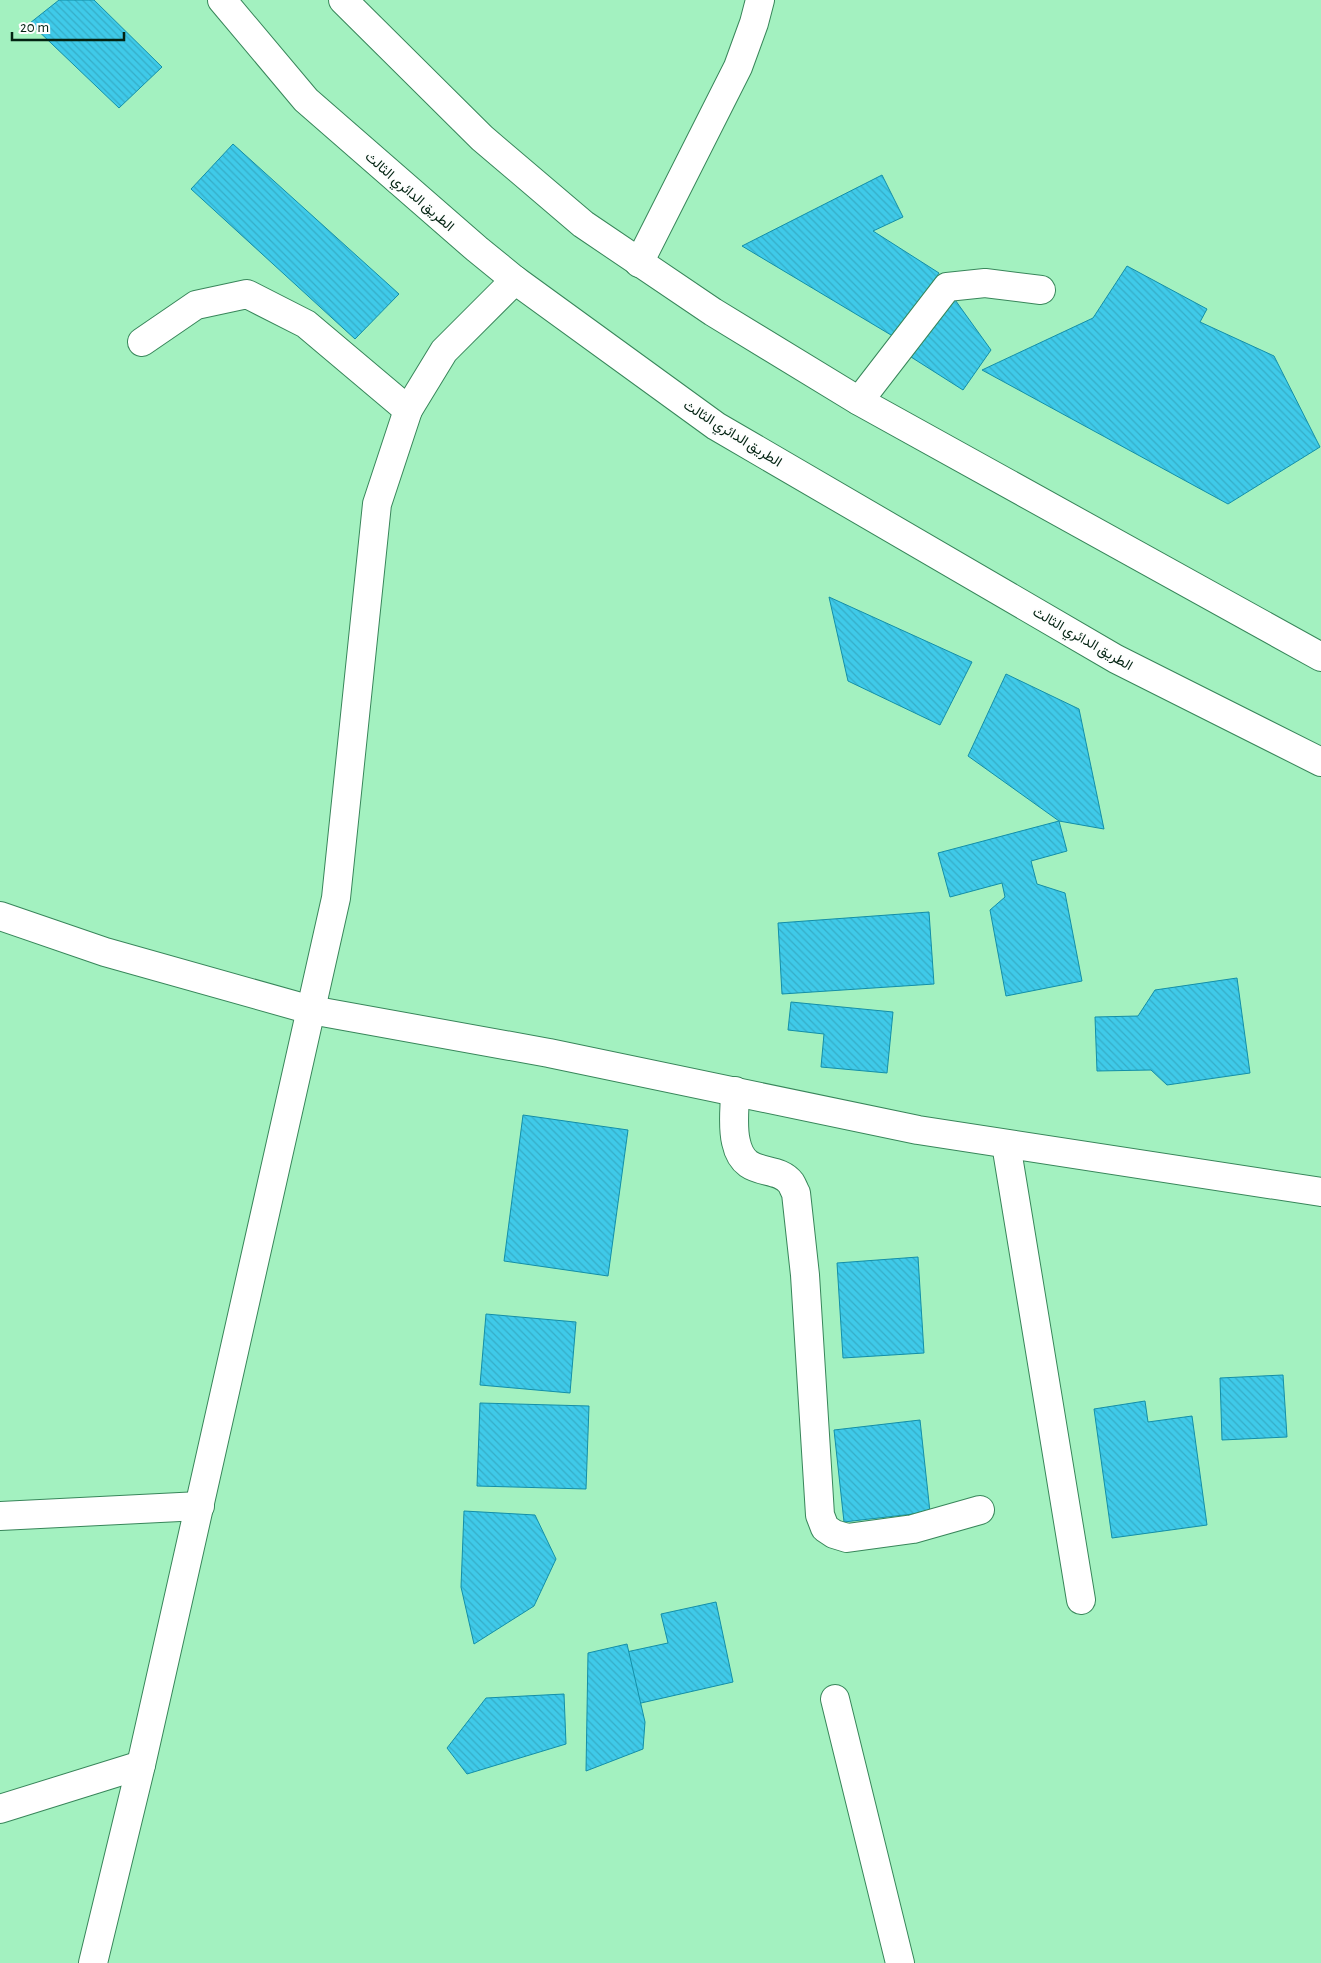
<svg xmlns="http://www.w3.org/2000/svg" width="1321" height="1963" viewBox="0 0 1321 1963" font-family="'Alegreya Sans',Vazirmatn,sans-serif">
<defs>
<pattern id="building-back-hatch" width="6" height="6" patternUnits="userSpaceOnUse" patternTransform="scale(1.25)"><rect width="6" height="6" fill="#3fcae9"/><path d="M-1 5l2 2M0 0l6 6M5-1l2 2" fill="none" stroke="#36adc7"/></pattern>
</defs>
<rect width="100%" height="100%" fill="#a3f1c0"/>
<g fill="url(#building-back-hatch)" stroke="#138fa8">
<path d="M59 0H94L162 67 119 108 30 23Z"/>
<path d="M233 144 399 294 355 339 191 189Z"/>
<path d="M882 175 903 217 873 231 939 273 896 338 742 246Z"/>
<path d="M1127 266 1207 309 1200 322 1274 356 1320 447 1228 504 982 370 1093 318Z"/>
<path d="M953 297 991 350 963 390 911 357Z"/>
<path d="M829 597 972 662 940 725 848 681Z"/>
<path d="M1006 674 1079 709 1104 829 1059 821 968 756Z"/>
<path d="M1059 821 1067 851 1031 861 1037 884 1065 893 1082 981 1006 996 990 910 1005 897 1002 883 950 897 938 853Z"/>
<path d="M929 912 934 984 782 994 778 923Z"/>
<path d="M1237 978 1250 1073 1167 1085 1151 1070 1097 1071 1095 1017 1138 1016 1155 990Z"/>
<path d="M791 1002 893 1012 887 1073 821 1067 824 1034 788 1030Z"/>
<path d="M523 1115 628 1130 608 1276 504 1261Z"/>
<path d="M918 1257 924 1353 843 1358 837 1263Z"/>
<path d="M486 1314 576 1322 570 1393 480 1385Z"/>
<path d="M1283 1375 1287 1437 1222 1440 1220 1378Z"/>
<path d="M1145 1401 1148 1422 1192 1416 1207 1525 1112 1538 1094 1409Z"/>
<path d="M480 1403 589 1406 586 1489 477 1486Z"/>
<path d="M920 1420 930 1512 844 1522 834 1430Z"/>
<path d="M464 1511 535 1515 556 1559 534 1606 474 1644 461 1587Z"/>
<path d="M716 1602 733 1682 628 1706 617 1654 668 1643 661 1614Z"/>
<path d="M627 1644 645 1722 643 1749 586 1771 588 1653Z"/>
<path d="M564 1694 566 1744 467 1774 447 1748 486 1698Z"/>
</g>
<g fill="none" stroke-linecap="round" stroke-linejoin="round">
<g stroke="#38865a" stroke-width="30">
<g id="minor">
<path d="M639 263 738 67 754 23 760 0"/>
<path d="M142 342 196 305 247 294 306 324 408 410"/>
<path d="M859 401 947 287 985 283 1041 290"/>
<path d="M0 916 105 952 311 1010 549 1053 918 1130 1321 1192"/>
<path d="M735 1091C735 1107 732 1126 736 1142 744 1180 776 1163 791 1183 793 1186 794 1190 796 1193L805 1275 820 1515 825 1528 834 1534 847 1538 913 1529 980 1510"/>
<path d="M1006 1144 1081 1600"/>
<path d="M0 1516 200 1506"/>
<path d="M835 1699 900 1963"/>
<path d="M0 1809 141 1765"/>
<path d="M93 1963 141 1765 336 898 377 504 408 410 444 351 515 280"/>
</g>
</g>
<g stroke="#38865a" stroke-width="30">
<g id="major">
<path d="M222 0 306 100 477 249 515 280 716 426 1116 659 1321 762"/>
<path d="M343 0 482 138 583 224 713 312 859 401 1321 657"/>
</g>
</g>
<use href="#minor" stroke="#fff" stroke-width="28"/>
<use href="#major" stroke="#fff" stroke-width="28"/>
</g>
<g text-anchor="middle" stroke-width="4.5" stroke-linejoin="round" paint-order="stroke">
<g font-size="14" fill="#032312" stroke="#fefefe">
<text transform="translate(410 191) rotate(41)" y="5">الطريق الدائري الثالث</text>
<text transform="translate(733 433) rotate(32)" y="5">الطريق الدائري الثالث</text>
<text transform="translate(1083 638) rotate(30)" y="5">الطريق الدائري الثالث</text>
</g>
</g>
<path d="M12 32v8h112v-8" fill="none" stroke="#032312" stroke-width="2.5"/>
<text x="20" y="32" font-size="15" fill="#032312" stroke="#fefefe" stroke-width="4" paint-order="stroke">20 m</text>
</svg>
